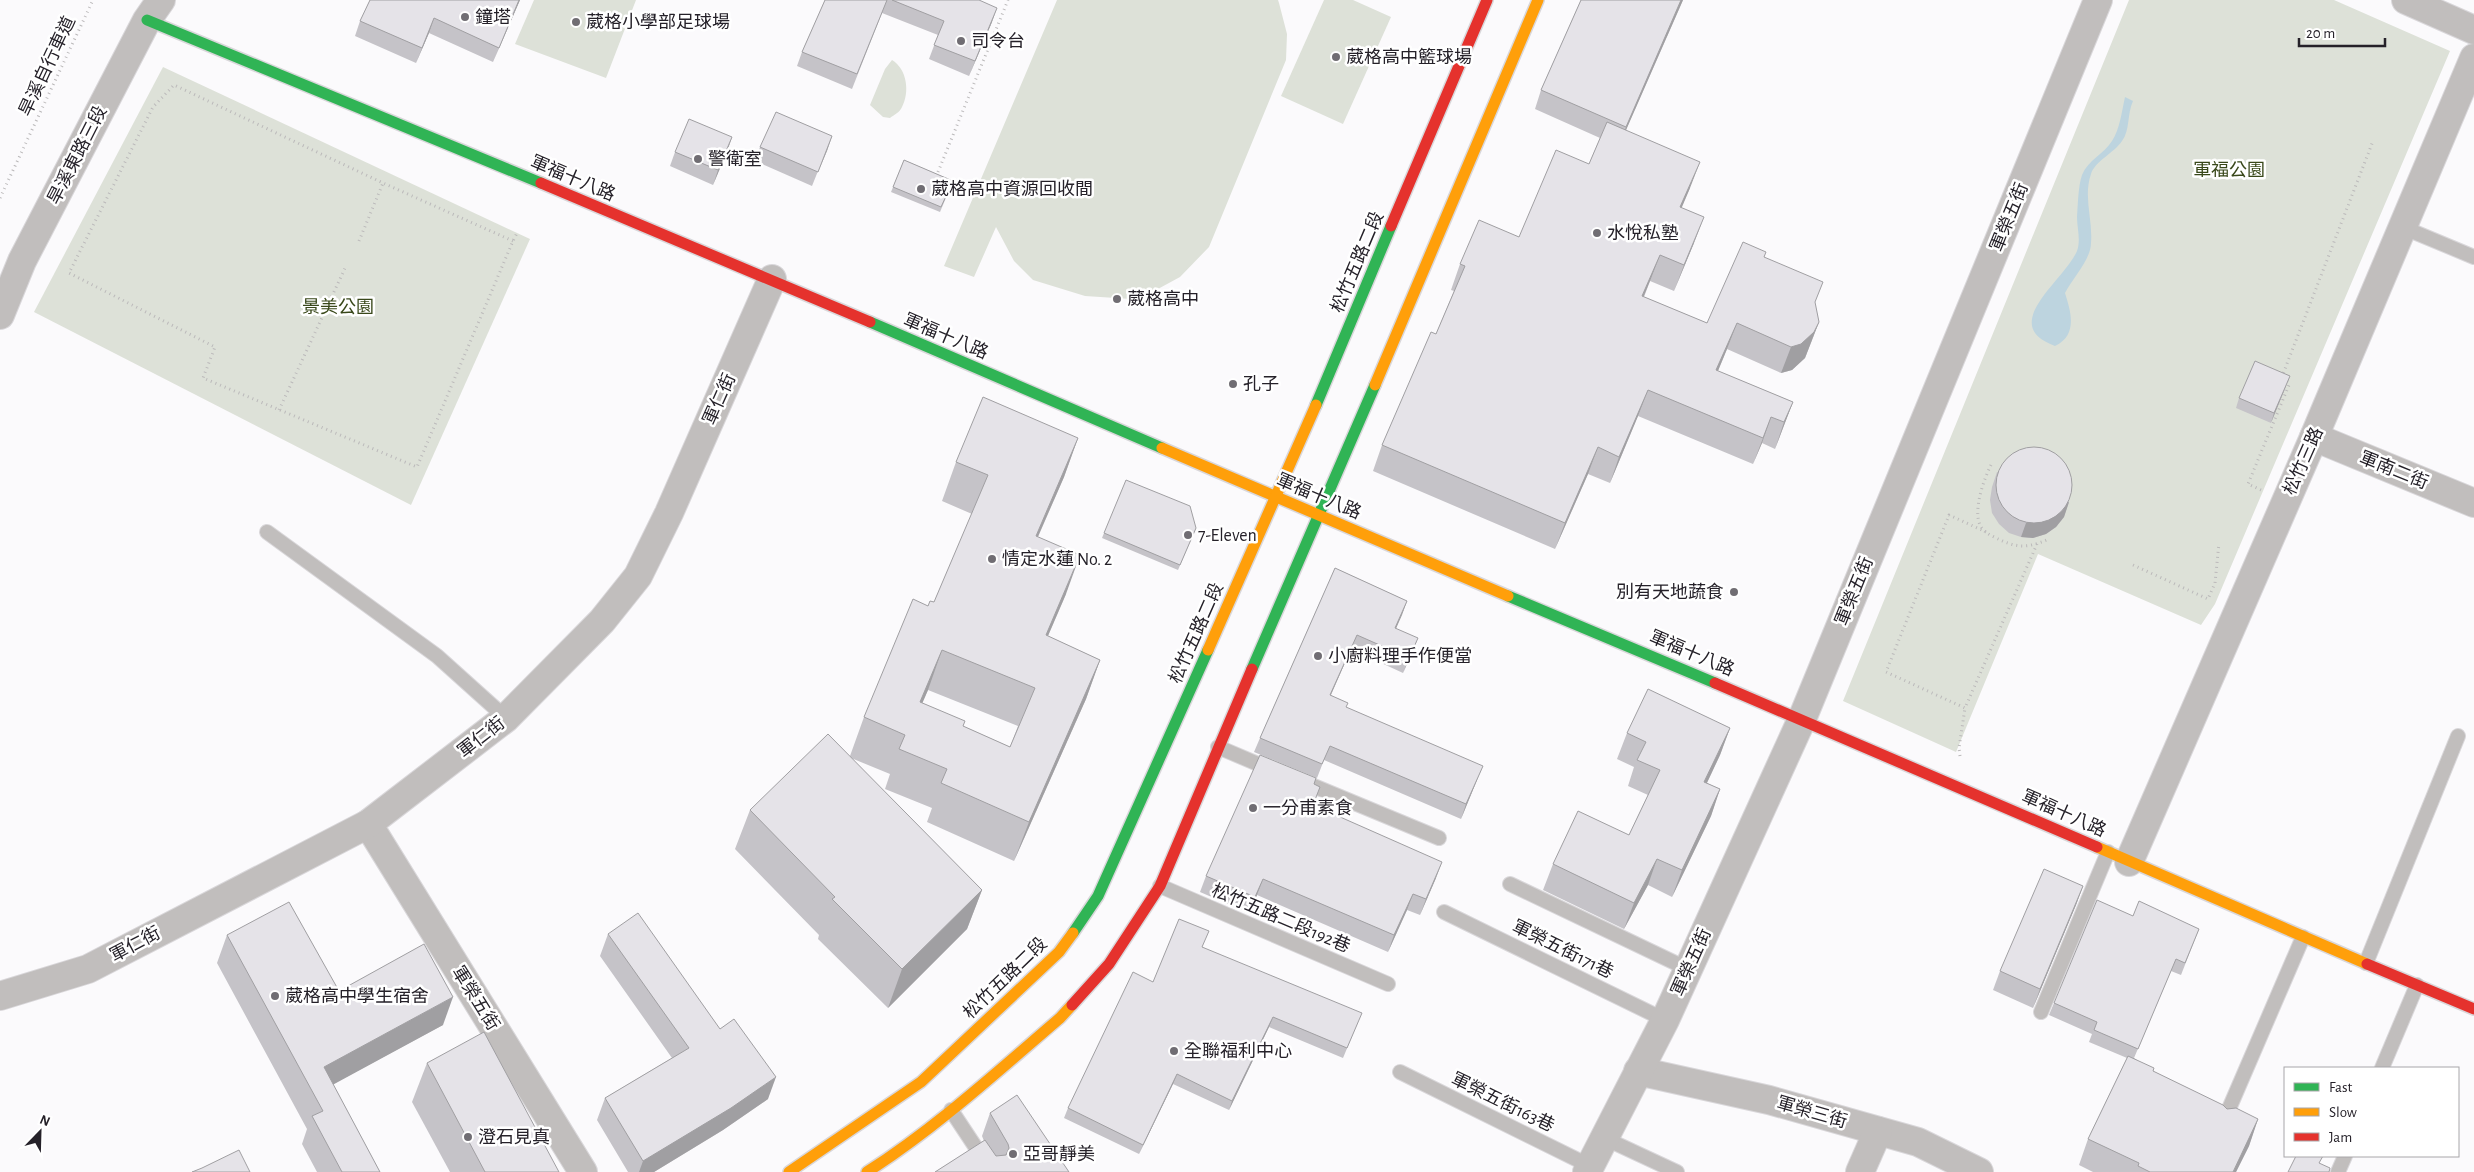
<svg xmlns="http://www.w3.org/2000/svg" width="2474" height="1172" viewBox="0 0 2474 1172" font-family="'Alegreya Sans','Noto Sans TC',sans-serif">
<rect width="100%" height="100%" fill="#fbfafc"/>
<g fill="#dde1d8">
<path d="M534 0H636L606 78 515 44Z"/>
<path d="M1057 0H1278L1279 3 1287 34 1286 60 1209 247 1180 277 1145 296 1131 299 1085 296 1033 280 1014 261 996 227 974 277 944 266Z"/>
<path d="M1324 0H1353L1391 17 1343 124 1281 96Z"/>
<path d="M2129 0H2334L2450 51 2215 604 2201 625 2038 554 1956 752 1843 701Z"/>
<path d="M892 60C907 69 910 92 902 107 900 112 894 115 890 118L883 117 870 105 885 69Z"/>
<path d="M163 67 530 239 411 505 34 312Z"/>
</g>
<path fill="#bdd4df" d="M2125 97 2133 101C2127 114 2130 131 2122 141 2114 153 2095 161 2091 174 2083 197 2093 220 2091 243 2091 259 2073 278 2065 293 2071 312 2078 335 2055 346 1997 325 2064 281 2077 251 2081 240 2077 228 2077 217 2078 204 2078 187 2082 175 2088 160 2104 154 2112 141 2120 129 2122 110 2125 97Z"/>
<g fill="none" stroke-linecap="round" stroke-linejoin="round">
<g stroke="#d9d7da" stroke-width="16">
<g id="lane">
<path d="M2402 227 2474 257"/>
<path d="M267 532 437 656 506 718"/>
<path d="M1218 747 1272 770"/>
<path d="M1304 782 1439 838"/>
<path d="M1510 884 1688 969"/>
<path d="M1160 886 1388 984"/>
<path d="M1444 912 1665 1020"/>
<path d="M2366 963 2458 736"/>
<path d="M2041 1012 2108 852"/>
<path d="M2382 1068 2417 985"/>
<path d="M1400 1072 1590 1166"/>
<path d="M951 1110 992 1172"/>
<path d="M2222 1125 2303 937"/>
<path d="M1604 1138 1677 1172"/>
<path d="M2338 1172 2345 1156"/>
</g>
</g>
<g stroke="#d9d7da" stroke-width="30">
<g id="street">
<path d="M2406 0 2474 30"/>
<path d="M0 315 22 261 147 20 161 0"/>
<path d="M2314 437 2474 503"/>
<path d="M368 824 583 1172"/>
<path d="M2129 862 2314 437 2474 58"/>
<path d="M0 996 88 969 368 824 506 718 602 621 638 576 669 513 772 279"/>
<path d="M1638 1071 1769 1100 1918 1142 1979 1172"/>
<path d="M1587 1172 1665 1020 1802 719 2098 0"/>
<path d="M1860 1172 1878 1131"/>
</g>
</g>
<g stroke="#d9d7da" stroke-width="14">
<g id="fast">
<path d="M147 20 541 183"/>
<path d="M870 322 1162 448"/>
<path d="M1316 405 1391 226"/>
<path d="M1508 596 1715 683"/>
<path d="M1252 669 1375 385"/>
<path d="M1073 933 1098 896 1208 650"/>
</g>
</g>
<g stroke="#d9d7da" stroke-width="14">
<g id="slow">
<path d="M1375 385 1538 0"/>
<path d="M1162 448 1508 596"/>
<path d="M1208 650 1316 405"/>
<path d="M2097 847 2367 964"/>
<path d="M789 1172 921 1082 1059 952 1073 933"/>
<path d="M867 1172C936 1128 998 1071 1060 1018L1072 1005"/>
</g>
</g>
<g stroke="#d9d7da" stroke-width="14">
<g id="jam">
<path d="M541 183 870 322"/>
<path d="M1391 226 1487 0"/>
<path d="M1715 683 2097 847"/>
<path d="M2367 964 2474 1009"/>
<path d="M1072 1005 1109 964 1160 886 1252 669"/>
</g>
</g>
<g stroke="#bbb9ba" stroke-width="3" stroke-dasharray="1 4" stroke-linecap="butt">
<path d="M938 172 1008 0"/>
<path d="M0 198 93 0"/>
<path d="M359 241 383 183"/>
<path d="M513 241 383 183 174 85 153 107 69 273 215 347 203 378 417 467 513 241 517 233"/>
<path d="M279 410 346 266"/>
<path d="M1991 465C1984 479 1973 509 1980 525 1983 531 1988 534 1994 537 2016 548 2026 549 2049 539"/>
<path d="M2261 490 2248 484 2289 385 2283 374 2373 141"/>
<path d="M1986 532 1949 515 1886 672 1965 708 2037 544"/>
<path d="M2133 565 2208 599 2215 583 2219 543"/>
<path d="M1960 756 1959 748 1965 708"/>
</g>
<use href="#lane" stroke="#c1bebd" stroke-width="14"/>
<use href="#street" stroke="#c1bebd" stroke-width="28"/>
<use href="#fast" stroke="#30b455" stroke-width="11"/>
<use href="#slow" stroke="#ff9f0a" stroke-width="11"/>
<use href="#jam" stroke="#e5322d" stroke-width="11"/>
</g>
<g fill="#c5c3c8" fill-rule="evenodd">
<path d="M370 0H520L493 62 429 33 416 63 355 36 360 21Z"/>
<path d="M825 0H979L992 22 969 76 929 59 938 35 882 13 852 89 797 66 802 52Z"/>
<path d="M1581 0H1683L1626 130 1690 188 1681 208 1694 243 1674 291 1650 281 1644 297 1707 323 1764 257 1815 304 1819 322 1805 358 1792 370 1781 373 1727 349 1718 371 1793 402 1783 428 1775 449 1762 443 1753 464 1638 416 1610 483 1588 474 1555 549 1373 471 1382 445 1436 334 1454 291 1451 290 1460 264 1519 237 1589 164 1600 138 1535 109 1541 90Z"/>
<path d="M832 136 812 186 755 161 760 147Z"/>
<path d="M732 137 713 185 670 166 675 152Z"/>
<path d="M904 160 953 181 940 212 891 192Z"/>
<path d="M2286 386 2271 423 2236 408 2239 398Z"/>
<path d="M1078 438 1064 477 1038 537 1066 594 1048 636 1100 660 1086 699 1014 861 927 822 932 808 885 789 890 774 851 758 982 890 967 929 888 1008 818 939 819 935 735 849 750 810 850 756 864 717 928 606 934 602 972 514 942 501 956 462ZM928 690 1018 726 1010 747 963 726 922 703Z"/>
<path d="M1997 472 2069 502 2064 517 2056 527 2046 534 2033 538 2021 537 2009 533 1999 524 1992 513 1990 500 1992 487Z"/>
<path d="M1196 528 1178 570 1102 538 1104 533Z"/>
<path d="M1335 568 1407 601 1396 628 1412 653 1403 673 1351 649 1331 695 1346 707 1477 780 1461 819 1324 760 1317 778 1254 752 1260 738Z"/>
<path d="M1730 728 1720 755 1707 783 1720 789 1711 816 1672 897 1648 885 1624 929 1543 890 1553 864 1629 835 1648 795 1628 786 1634 767 1617 759 1627 733Z"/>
<path d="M1314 784V805L1436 878 1420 915 1407 910 1388 952 1257 895 1249 913 1200 892 1206 876Z"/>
<path d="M2083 886 2076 905 2033 1008 1993 990 2000 971Z"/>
<path d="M2133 916 2199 929 2181 975 2171 971 2134 1058 2153 1071 2227 1109 2258 1119 2249 1146 2236 1172H2093L2079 1165 2088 1139 2127 1058 2089 1042 2092 1034 2049 1015 2054 1003Z"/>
<path d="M608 934 768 1099 723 1130 654 1172H628L597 1120 605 1098 672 1058 600 956Z"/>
<path d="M227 935 339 991 443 1025 333 1084 380 1172H317L302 1144 307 1129 217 963Z"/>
<path d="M1202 947 1358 1022 1343 1058 1269 1027 1229 1110 1173 1084 1139 1154 1064 1118 1068 1108 1153 982Z"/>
<path d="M427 1063 559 1172H450L412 1102Z"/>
<path d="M990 1113 1069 1172H935L984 1141 982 1136Z"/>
</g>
<g fill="#a09fa2">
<path d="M519 0H520L493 62 499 48Z"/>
<path d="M1681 0H1683L1619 146 1626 127Z"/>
<path d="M997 8 992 22 969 76 975 61Z"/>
<path d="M434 18 429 33 416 63Z"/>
<path d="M832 136 827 151 812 186 818 172Z"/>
<path d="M732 137 727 152 713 185 718 170Z"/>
<path d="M1700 162 1690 188 1671 233 1680 207Z"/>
<path d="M1704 217 1694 243 1674 291 1684 265Z"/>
<path d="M1660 255 1650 281 1633 322 1642 296Z"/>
<path d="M1819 322 1805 358 1792 370 1781 373 1791 347Z"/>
<path d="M1737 323 1727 349 1707 397 1716 370Z"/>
<path d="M2290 376 2286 386 2271 423 2274 413Z"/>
<path d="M1648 390 1638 416 1610 483 1619 457Z"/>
<path d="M1793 402 1783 428 1775 449 1784 422Z"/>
<path d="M1771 417 1762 443 1753 464 1763 438Z"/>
<path d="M1078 438 1064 477 1021 575 1036 536Z"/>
<path d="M1598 447 1588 474 1555 549 1565 523Z"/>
<path d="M2069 502 2064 517 2056 527 2046 534 2033 538 2021 537 2026 523Z"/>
<path d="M1080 555 1066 594 1031 675 1046 635Z"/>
<path d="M1407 601 1402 615 1390 642 1395 628Z"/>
<path d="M1357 635 1351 649 1324 710 1330 695Z"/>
<path d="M1418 638 1412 653 1403 673 1409 658Z"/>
<path d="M942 650 928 690 906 741 920 702Z"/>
<path d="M1100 660 1086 699 1014 861 1029 822Z"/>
<path d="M1730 728 1720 755 1695 808 1704 782Z"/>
<path d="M1483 766 1477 780 1461 819 1466 804Z"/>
<path d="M1720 789 1711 816 1672 897 1682 870Z"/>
<path d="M1657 859 1648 885 1624 929 1634 903Z"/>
<path d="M1442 862 1436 878 1420 915 1426 899Z"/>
<path d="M1263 879 1257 895 1249 913 1255 897Z"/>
<path d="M2083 886 2076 905 2033 1008 2040 989Z"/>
<path d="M982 890 967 929 888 1008 902 969Z"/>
<path d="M1413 894 1407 910 1388 952 1394 935Z"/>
<path d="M453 997 443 1025 314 1095 324 1067Z"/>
<path d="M1273 1017 1269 1027 1229 1110 1232 1101Z"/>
<path d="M1177 1074 1173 1084 1139 1154 1143 1145Z"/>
<path d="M776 1077 768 1099 723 1130 654 1172H639L643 1161Z"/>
<path d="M2258 1119 2249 1146 2236 1172H2233Z"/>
</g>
<g fill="#e5e3e8" stroke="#a09fa2" fill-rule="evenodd">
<path d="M370 0H519L499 48 434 18 422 48 360 21Z"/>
<path d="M825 0H887L857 74 802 52Z"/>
<path d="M892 0H979L997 8 975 61 934 45 944 21Z"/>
<path d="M1581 0H1681L1626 127 1541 90Z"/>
<path d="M776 112 832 136 818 172 760 147Z"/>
<path d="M689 119 732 137 718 170 675 152Z"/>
<path d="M1607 122 1700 162 1680 207 1704 217 1684 265 1660 255 1642 296 1707 323 1743 242 1766 252 1764 257 1823 282 1815 302 1819 322 1814 332 1801 344 1791 347 1737 323 1716 370 1793 402 1784 422 1771 417 1763 438 1648 390 1619 457 1598 447 1565 523 1382 445 1431 332 1436 334 1465 266 1460 264 1479 220 1519 237 1556 150 1589 164Z"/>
<path d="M904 160 953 181 941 207 893 187Z"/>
<path d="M2255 361 2290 376 2274 413 2239 398Z"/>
<path d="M983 397 1078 438 1036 536 1080 555 1046 635 1100 660 1029 822 941 783 947 769 899 749 905 735 864 717 913 599 928 606 930 601 934 602 988 475 956 462ZM942 650 1035 688 1010 747 963 726 965 721 920 702Z"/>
<circle cx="2034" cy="485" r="38"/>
<path d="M1126 480 1190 506 1196 528 1180 565 1104 533Z"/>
<path d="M1335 568 1407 601 1395 628 1418 638 1409 658 1357 635 1330 695 1348 703 1346 707 1483 766 1466 804 1330 746 1322 764 1260 738Z"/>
<path d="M1648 689 1730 728 1704 782 1720 789 1682 870 1657 859 1634 903 1553 864 1578 811 1629 835 1660 770 1637 760 1646 742 1627 733Z"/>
<path d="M828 734 982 890 902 969 832 899 835 897 750 810Z"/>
<path d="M1260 755 1316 778 1314 784 1320 787 1313 805 1442 862 1426 899 1413 894 1394 935 1263 879 1255 897 1206 876Z"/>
<path d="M2044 869 2083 886 2040 989 2000 971Z"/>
<path d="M2097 900 2133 916 2139 901 2199 929 2185 963 2176 959 2138 1049 2094 1030 2097 1022 2054 1003Z"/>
<path d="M289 902 339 991 424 944 453 997 324 1067 380 1172H342L312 1116 323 1111 227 935Z"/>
<path d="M638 913 720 1029 734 1019 776 1077 731 1108 643 1161 605 1098 689 1048 608 934Z"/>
<path d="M1179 919 1209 931 1202 947 1362 1013 1347 1048 1273 1017 1232 1101 1177 1074 1143 1145 1068 1108 1133 972 1153 982Z"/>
<path d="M484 1032 559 1172H485L427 1063Z"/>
<path d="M2128 1056 2154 1068 2153 1071 2223 1105 2227 1109 2236 1108 2258 1119 2233 1172H2150L2138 1166 2139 1163 2088 1139Z"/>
<path d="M1017 1095 1069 1172H935L985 1140 996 1156 1006 1155 1009 1148 1008 1144 990 1113Z"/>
<path d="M239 1150 250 1172H192L202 1168Z"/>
<path d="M2296 1156H2323L2319 1163 2330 1168 2329 1172H2288Z"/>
</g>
<g fill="#706d73" stroke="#fff" stroke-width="2">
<circle cx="465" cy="17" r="5"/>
<circle cx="576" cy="22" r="5"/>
<circle cx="961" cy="41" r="5"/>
<circle cx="1336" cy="57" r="5"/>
<circle cx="698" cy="159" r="5"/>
<circle cx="921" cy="189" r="5"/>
<circle cx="1597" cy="233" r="5"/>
<circle cx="1117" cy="299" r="5"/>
<circle cx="1233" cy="384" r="5"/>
<circle cx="1188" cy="535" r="5"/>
<circle cx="992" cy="559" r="5"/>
<circle cx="1734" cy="592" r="5"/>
<circle cx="1318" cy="656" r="5"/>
<circle cx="1253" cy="808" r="5"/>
<circle cx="275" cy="996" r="5"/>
<circle cx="1174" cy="1051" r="5"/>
<circle cx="468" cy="1137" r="5"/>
<circle cx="1013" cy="1154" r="5"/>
</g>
<g text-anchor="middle" stroke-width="5" stroke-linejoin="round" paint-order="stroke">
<g font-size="18" fill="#252129" stroke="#fff" text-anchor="start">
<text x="475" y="23">鐘塔</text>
<text x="586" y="28">葳格小學部足球場</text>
<text x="971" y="47">司令台</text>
<text x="1346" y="63">葳格高中籃球場</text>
<text x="708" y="165">警衛室</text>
<text x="931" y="195">葳格高中資源回收間</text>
<text x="1607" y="239">水悅私塾</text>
<text x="1127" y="305">葳格高中</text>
<text x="1243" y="390">孔子</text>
<text x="1198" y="541">7-Eleven</text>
<text x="1002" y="565">情定水蓮 No. 2</text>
<text x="1724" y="598" text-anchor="end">別有天地蔬食</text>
<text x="1328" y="662">小廚料理手作便當</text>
<text x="1263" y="814">一分甫素食</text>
<text x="285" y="1002">葳格高中學生宿舍</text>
<text x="1184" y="1057">全聯福利中心</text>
<text x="478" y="1143">澄石見真</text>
<text x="1023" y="1160">亞哥靜美</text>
</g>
<g font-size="18" fill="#252129" stroke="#fff">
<text transform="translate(47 66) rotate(-65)" y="6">旱溪自行車道</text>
<text transform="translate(77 155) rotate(-63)" y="6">旱溪東路三段</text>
<text transform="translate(573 178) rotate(23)" y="6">軍福十八路</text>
<text transform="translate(2009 217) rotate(-68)" y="6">軍榮五街</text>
<text transform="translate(1357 262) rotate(-67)" y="6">松竹五路二段</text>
<text transform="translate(946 336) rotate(23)" y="6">軍福十八路</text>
<text transform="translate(719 399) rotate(-66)" y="6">軍仁街</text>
<text transform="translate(2303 461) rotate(-66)" y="6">松竹三路</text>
<text transform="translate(2394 470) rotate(22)" y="6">軍南二街</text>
<text transform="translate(1319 496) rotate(23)" y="6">軍福十八路</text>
<text transform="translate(1854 591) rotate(-68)" y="6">軍榮五街</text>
<text transform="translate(1196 633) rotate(-66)" y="6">松竹五路二段</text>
<text transform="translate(1692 653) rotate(23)" y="6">軍福十八路</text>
<text transform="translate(481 737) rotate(-38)" y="6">軍仁街</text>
<text transform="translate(2064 813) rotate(24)" y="6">軍福十八路</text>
<text transform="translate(1281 918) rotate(23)" y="6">松竹五路二段192巷</text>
<text transform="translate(135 944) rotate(-28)" y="6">軍仁街</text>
<text transform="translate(1563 949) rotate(26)" y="6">軍榮五街171巷</text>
<text transform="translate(1691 962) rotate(-66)" y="6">軍榮五街</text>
<text transform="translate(1005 978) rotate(-44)" y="6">松竹五路二段</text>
<text transform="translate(476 998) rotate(58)" y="6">軍榮五街</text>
<text transform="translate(1503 1102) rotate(26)" y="6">軍榮五街163巷</text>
<text transform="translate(1812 1112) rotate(16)" y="6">軍榮三街</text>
</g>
<g font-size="18" fill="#39481a" stroke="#fff">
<text x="2229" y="176">軍福公園</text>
<text x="338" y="313">景美公園</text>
</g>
</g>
<rect x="2284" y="1067" width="175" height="90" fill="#ffffff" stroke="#a8a6a9"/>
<rect x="2294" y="1083" width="25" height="8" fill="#30b455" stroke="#a8a6a9"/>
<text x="2329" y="1092" font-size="15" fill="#252129">Fast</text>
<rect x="2294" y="1108" width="25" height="8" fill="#ff9f0a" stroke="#a8a6a9"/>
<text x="2329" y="1117" font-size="15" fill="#252129">Slow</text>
<rect x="2294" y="1133" width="25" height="8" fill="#e5322d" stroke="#a8a6a9"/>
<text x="2329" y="1142" font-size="15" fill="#252129">Jam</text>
<g transform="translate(40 1132) rotate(23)" stroke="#ffffff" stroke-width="4" paint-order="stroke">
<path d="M0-4L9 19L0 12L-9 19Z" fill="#252129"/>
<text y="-8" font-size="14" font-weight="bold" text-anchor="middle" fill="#252129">N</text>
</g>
<path d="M2299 38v8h86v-8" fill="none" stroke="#252129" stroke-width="2.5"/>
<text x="2306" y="38" font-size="15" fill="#252129" stroke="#ffffff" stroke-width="4" paint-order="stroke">20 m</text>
</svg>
